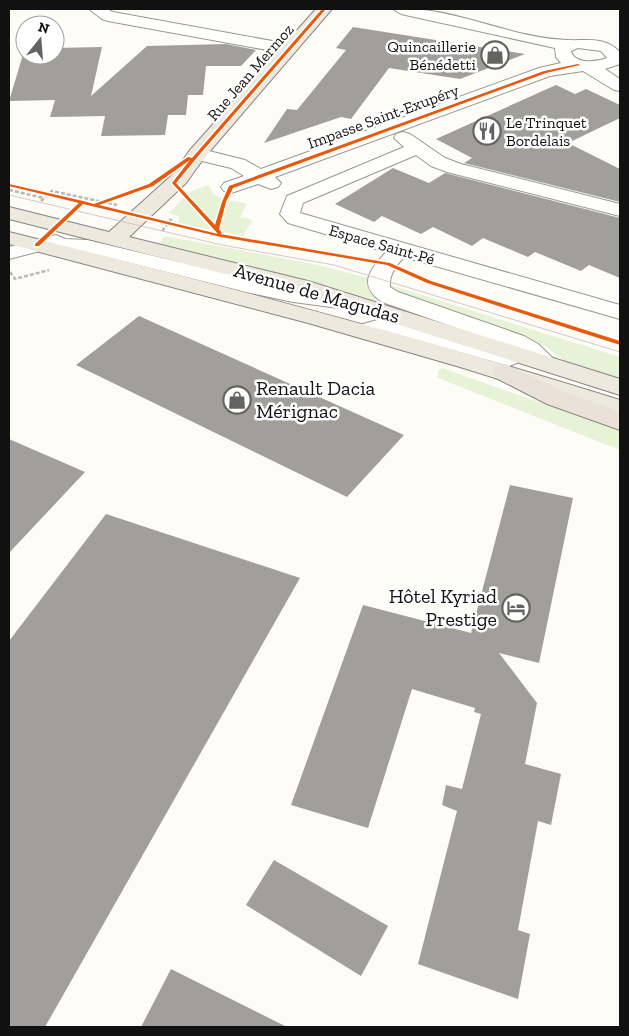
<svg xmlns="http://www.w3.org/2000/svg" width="629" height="1036" viewBox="0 0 629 1036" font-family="'Zilla Slab',serif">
<rect width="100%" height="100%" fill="#fdfcf7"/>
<g fill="#e7f3d7">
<path d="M209 185C214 202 233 199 247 204L240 217 253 220 243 236 178 223 179 216 169 213 189 192Z"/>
<path d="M165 236 313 264 369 278 434 319 325 285 159 244Z"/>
<path d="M384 283 620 357V379L566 362 545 346 401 297Z"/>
<path d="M442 368 620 431V450L438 378V371Z"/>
</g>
<g fill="#a19f9c">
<path d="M353 27 525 54 460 79 389 68 351 119 341 117 264 143 287 109 297 110 346 50 336 48Z"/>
<path d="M226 44 256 50 241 66H206L203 95H188L186 115H168L165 135 101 136 105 116 50 117 55 100 9 101 25 48V55H55V48L102 47 91 96 147 46Z"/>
<path d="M556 85 575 94 586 89 620 105V118L568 143 620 169V202L464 163 472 158 436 139Z"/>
<path d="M393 168 429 183 445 173 620 218V278L589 265 581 271 535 252 528 257 483 238 472 246 433 227 421 234 382 216 374 222 335 204Z"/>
<path d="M139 316 404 435 347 497 76 365Z"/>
<path d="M9 439 85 472 9 553Z"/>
<path d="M510 485 573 498 539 663 499 653 537 703 525 764 561 774 551 825 538 821 518 930 530 934 518 999 418 964 457 811 442 805 446 785 462 789 481 714 474 712 475 708 412 689 368 828 291 805 363 605 471 633Z"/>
<path d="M106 514 300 578 45 1027H9V641Z"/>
<path d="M274 860 388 926 361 976 246 905Z"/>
<path d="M171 969 287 1027H141Z"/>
</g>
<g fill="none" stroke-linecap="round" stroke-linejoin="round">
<g stroke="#979795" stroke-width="2">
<g id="minor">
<path d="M89 9H107L113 12 289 44 295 46 297 49 295 52 289 54 108 21 102 19Z"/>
<path d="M393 9C452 5 508 38 567 40 587 41 604 36 620 52V64L605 69 620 79V91L614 90 583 71 550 76 275 177 281 183 278 187 271 189 258 184 231 193 224 191 221 187 224 183 244 176 231 168 190 158 188 154 190 150 197 148 245 160 261 169 539 68 561 63 556 57 555 48 401 14ZM578 48 601 51 607 58C597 62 575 65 571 51Z"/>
<path d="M403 132 410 134 445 158 461 164 620 204V216L447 172 431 166 416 155 303 203 300 213 620 305V319L404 257C396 266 389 274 390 287L398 292 524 336 538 344 559 364 555 369C537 374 523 355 508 346L382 302C357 285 370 270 386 252L288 223 280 214 287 196 404 147 394 138 396 134Z"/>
<path d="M56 235 65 239 87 240 246 278 293 288 354 296 362 298 365 303 362 308 354 310 293 302 246 292 87 252 40 251 9 259V247Z"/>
<path d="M381 319 397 320 517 353 521 358 517 363 509 366 396 334C380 333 374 341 360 337L356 332 363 324Z"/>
</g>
</g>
<g stroke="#858482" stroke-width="2">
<g id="major">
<path d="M316 9H332L204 158 186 183 129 237 308 281 620 379V395L292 291 9 219V207L109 232 172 175 190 150Z"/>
<path d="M9 232C214 283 419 337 620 400V417L460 367 308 323 9 244Z"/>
</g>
</g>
<g stroke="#858482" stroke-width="2">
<path id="highway" d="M505 364 565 392 620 412V430L547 404 496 378 493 372 496 366Z"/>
</g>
<g stroke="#b9b9b8" stroke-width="2.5" stroke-dasharray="4 2" stroke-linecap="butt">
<path d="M9 190 44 198"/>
<path d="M41 201 52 191 117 205"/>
<path d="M162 231 171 220 169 219"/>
<path d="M10 272 15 279 49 270"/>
</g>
<use href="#minor" fill="#fffffe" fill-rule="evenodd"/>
<use href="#major" fill="#ede9dc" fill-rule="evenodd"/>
<use href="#highway" fill="#eae1d8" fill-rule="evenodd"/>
<path stroke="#d9c6c7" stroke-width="1" d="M9 195 222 245 334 265 620 352"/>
<g stroke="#fff" stroke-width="3">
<path id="cycleway" d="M322 9H326L199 155 176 183 215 225 222 202 229 186 544 71 578 64 580 65 546 73 233 188 226 202 219 229 222 233 220 234 390 263 431 281 620 341V345L427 283 387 265 221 237 83 204 39 246H35V244L79 203 9 186V184L83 201 94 204 149 184 188 157 192 158ZM190 160 172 183 218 234 99 205 153 186Z"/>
</g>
<use href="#cycleway" fill="#e8590c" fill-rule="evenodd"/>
</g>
<defs>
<g id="shop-ring" transform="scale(1.4375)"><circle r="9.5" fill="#fff" stroke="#646362" stroke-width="1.5"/><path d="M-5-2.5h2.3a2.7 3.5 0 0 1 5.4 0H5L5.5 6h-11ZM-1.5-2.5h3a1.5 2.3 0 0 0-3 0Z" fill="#646362"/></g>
<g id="restaurant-ring" transform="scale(1.4375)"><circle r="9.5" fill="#fff" stroke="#646362" stroke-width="1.5"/><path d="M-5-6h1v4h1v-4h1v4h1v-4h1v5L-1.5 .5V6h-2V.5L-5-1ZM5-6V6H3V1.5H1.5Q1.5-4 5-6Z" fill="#646362"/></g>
<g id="hotel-ring" transform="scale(1.4375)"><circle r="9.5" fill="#fff" stroke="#646362" stroke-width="1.5"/><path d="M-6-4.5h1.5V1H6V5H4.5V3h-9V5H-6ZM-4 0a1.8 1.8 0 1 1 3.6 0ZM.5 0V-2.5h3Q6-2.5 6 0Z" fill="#646362"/></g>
</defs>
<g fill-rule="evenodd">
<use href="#shop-ring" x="495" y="55"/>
<use href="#restaurant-ring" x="487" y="131"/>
<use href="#shop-ring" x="237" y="400"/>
<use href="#hotel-ring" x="516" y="608"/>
</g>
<g text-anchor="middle" stroke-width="5" stroke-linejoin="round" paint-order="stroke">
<g font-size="16" fill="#111" stroke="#fff" text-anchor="end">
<text x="476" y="52">Quincaillerie<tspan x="476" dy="18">Bénédetti</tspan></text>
<text x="506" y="128" text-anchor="start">Le Trinquet<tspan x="506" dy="18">Bordelais</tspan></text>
</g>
<g font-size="16" fill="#111" stroke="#fff">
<text transform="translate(250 72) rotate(-49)" y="6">Rue Jean Mermoz</text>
<text transform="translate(383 116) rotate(-20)" y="6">Impasse Saint-Exupéry</text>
<text transform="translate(382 244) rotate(16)" y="6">Espace Saint-Pé</text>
</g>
<g font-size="20" fill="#111" stroke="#fff">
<text transform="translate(317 293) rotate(16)" y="7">Avenue de Magudas</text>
</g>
<g font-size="20" fill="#111" stroke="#fff" text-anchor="start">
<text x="256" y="395">Renault Dacia<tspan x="256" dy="23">Mérignac</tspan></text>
<text x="497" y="603" text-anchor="end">Hôtel Kyriad<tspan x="497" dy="23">Prestige</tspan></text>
</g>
</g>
<rect width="629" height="1036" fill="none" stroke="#111111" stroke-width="20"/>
<g transform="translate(40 40) rotate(17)"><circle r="24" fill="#ffffff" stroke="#a0a0a0"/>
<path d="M0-4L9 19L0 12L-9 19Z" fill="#646362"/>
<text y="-8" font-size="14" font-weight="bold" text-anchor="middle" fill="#111111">N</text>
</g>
</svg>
